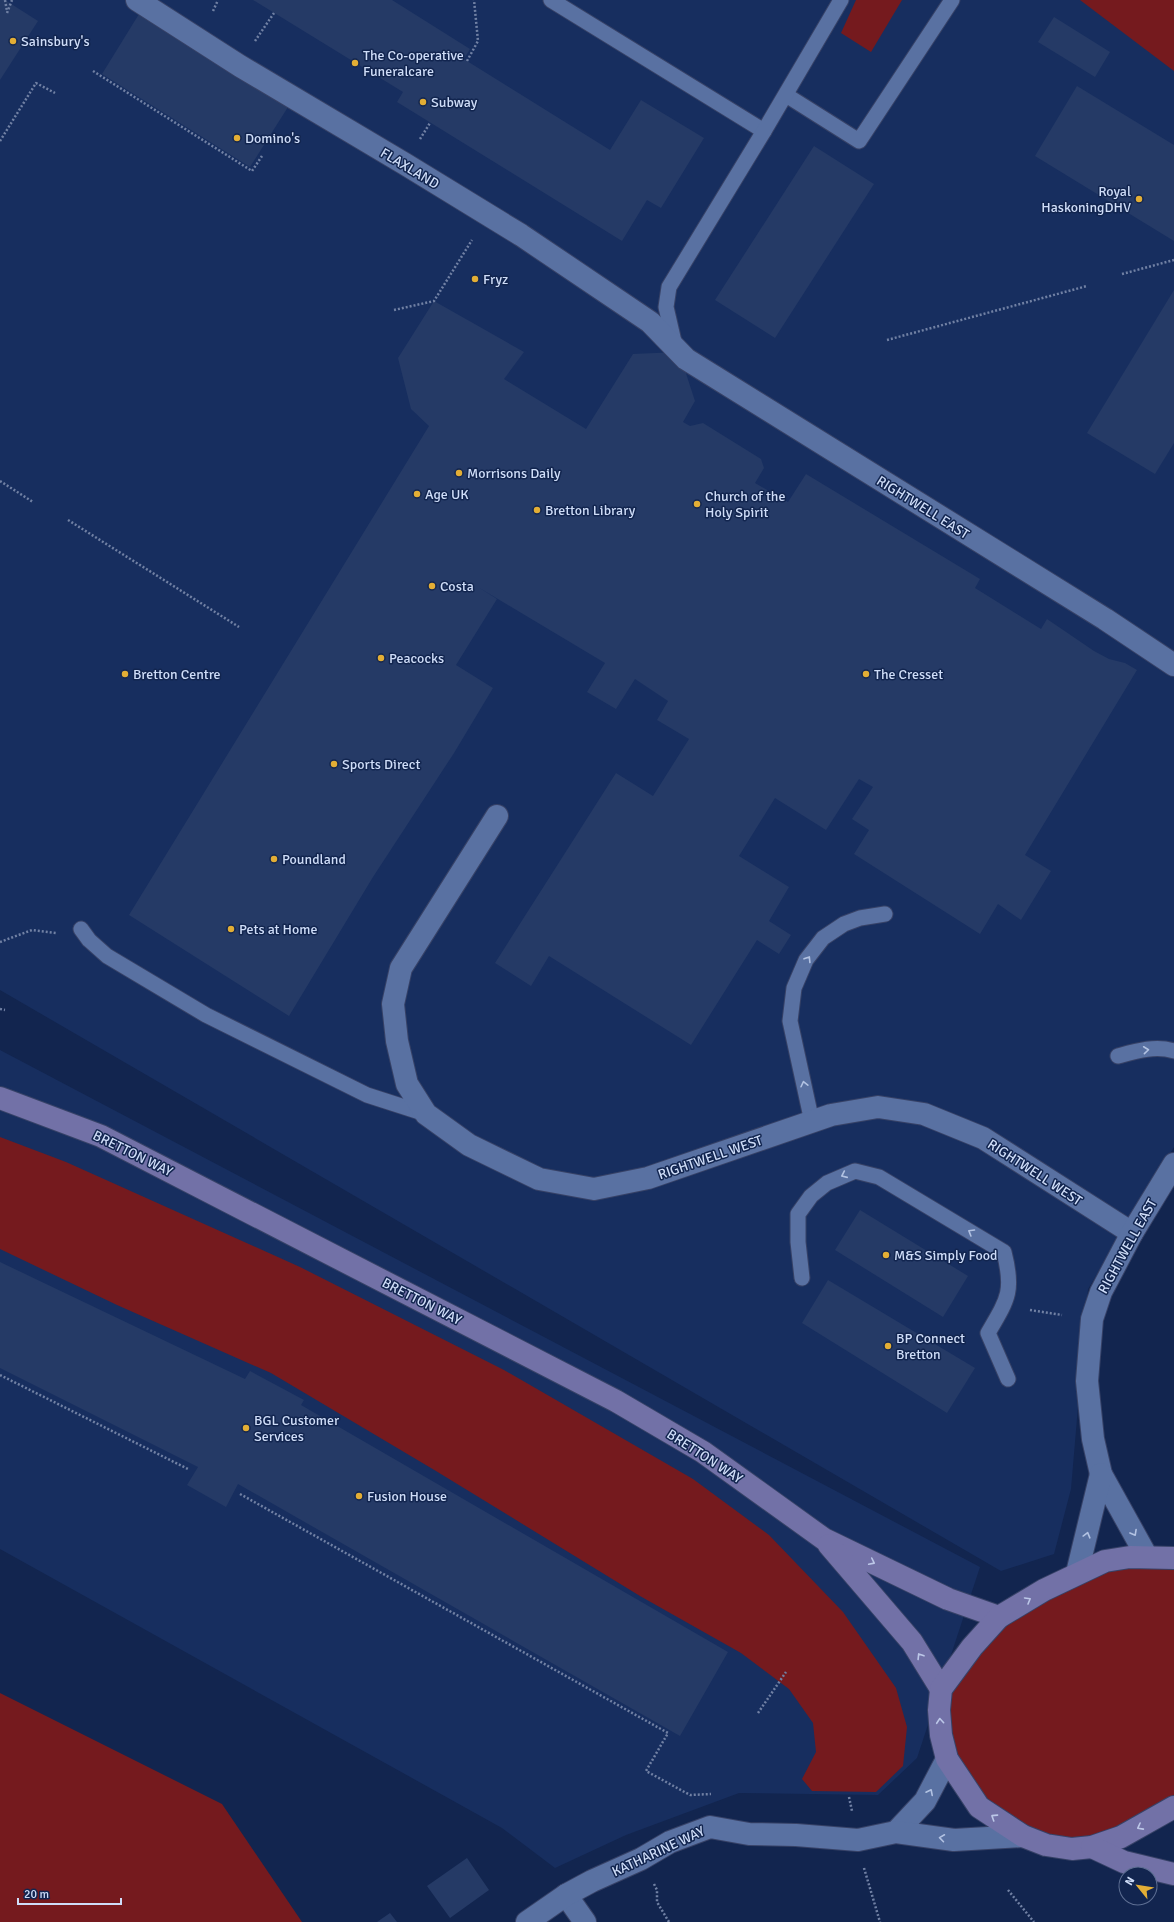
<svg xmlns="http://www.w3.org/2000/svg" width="1174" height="1922" viewBox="0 0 1174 1922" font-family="Signika,sans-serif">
<rect width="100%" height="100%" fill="#12254f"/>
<g fill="#172e5f">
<path d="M0 0H1103L1174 59V1147L1088 1289 1071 1489 1054 1554 1001 1571 0 990Z"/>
<path d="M0 1050 980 1567 917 1758 878 1795 739 1793 626 1835 555 1868 502 1828 0 1549Z"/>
</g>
<g fill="#751a1e">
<path d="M856 0H902L871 52 841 33Z"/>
<path d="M1080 0H1174V71Z"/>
<path d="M0 1137 66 1162 300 1267 504 1370 693 1479 769 1535 843 1612 896 1688 907 1727 903 1766 876 1792 812 1791 802 1779 816 1752 813 1723 789 1689 741 1653 640 1596 436 1471 271 1373 117 1305 0 1249Z"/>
<path d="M1174 1558V1807L1072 1849 979 1807 941 1735 955 1669 972 1647 1077 1573Z"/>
<path d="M0 1693 222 1804 302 1922H0Z"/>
</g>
<g fill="#253a66">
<path d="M0 0H5L38 21 0 80Z"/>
<path d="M253 0H392L470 49 464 59 467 61 610 150 641 100 704 138 661 208 647 200 622 241 397 102 403 92Z"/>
<path d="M139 14 288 107 250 167 102 74Z"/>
<path d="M1054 17 1110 52 1095 77 1038 42Z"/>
<path d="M1077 86 1174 145V241L1035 156Z"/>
<path d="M814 146 874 184 775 338 715 300Z"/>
<path d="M1174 290V443L1155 474 1087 433Z"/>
<path d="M434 301 524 352 504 379 586 429 633 354 679 352 695 401 683 422 690 426 703 423 761 459 764 468 755 483 788 502 806 474 980 579 975 588 1041 629 1047 619 1094 651 1109 659 1125 663 1137 670 1025 855 1051 871 1021 920 998 904 980 934 854 854 869 830 852 819 873 787 859 779 826 830 775 798 739 856 789 887 769 921 791 935 779 954 757 940 691 1045 549 956 531 986 495 963 616 773 653 796 689 739 657 720 668 701 635 679 616 709 587 692 605 663 478 587 497 599 456 665 493 688 454 753 373 877 289 1016 129 915 429 426 411 409 398 358Z"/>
<path d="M860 1210 968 1276 943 1317 835 1250Z"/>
<path d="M0 1262 245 1379 250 1371 304 1400 301 1405 728 1652 680 1736 238 1484 226 1507 187 1485 198 1467 0 1368Z"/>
<path d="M828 1280 975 1368 947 1413 802 1323Z"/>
<path d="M467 1858 489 1890 450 1918 427 1886Z"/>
<path d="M390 1913 397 1922H377Z"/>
</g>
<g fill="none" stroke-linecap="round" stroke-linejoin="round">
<g stroke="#374267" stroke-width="17">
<g id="lane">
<path d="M551 0 764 131"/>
<path d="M786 95 859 141 952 0"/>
<path d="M675 346 666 307 669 287 764 131 841 0"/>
<path d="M81 929 89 940 107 956 206 1015 367 1095 426 1114"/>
<path d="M1118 1056C1136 1051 1156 1045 1174 1051"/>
<path d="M812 1122 790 1021 794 988 806 960 823 938 844 924 860 918 885 914"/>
<path d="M802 1278 798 1242V1214L811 1196 827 1183 855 1171 879 1177 1004 1252C1014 1291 1008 1299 988 1333L1008 1379"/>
</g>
</g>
<g stroke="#374267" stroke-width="24">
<g id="street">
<path d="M137 0 240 66 405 164 521 235 650 322 686 359 1105 619 1174 665"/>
<path d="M497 816 401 968 393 1004 397 1041 407 1084 426 1114 469 1145 539 1179 594 1189 648 1178 831 1115 878 1107 924 1114 983 1138 1132 1233"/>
<path d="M1147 1557 1101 1474 1093 1439 1087 1381 1092 1319 1101 1292 1132 1233 1174 1164"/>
<path d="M1077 1573 1101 1474"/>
<path d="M896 1832 925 1801 947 1759"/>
<path d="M566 1895 585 1922"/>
<path d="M527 1922 566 1895 592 1881 641 1859 670 1842 710 1827 749 1834 796 1835 858 1840 896 1832 954 1840 1023 1836"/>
</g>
</g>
<g stroke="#374267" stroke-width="24">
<g id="secondary">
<path d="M0 1098 101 1136 616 1401 703 1452 824 1539 948 1599 999 1617"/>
<path d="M829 1545 912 1642 941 1689"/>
<path d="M1174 1558 1130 1557 1105 1561 1044 1590 999 1617 972 1647 941 1689 939 1710 941 1735 947 1759 979 1807 1023 1836 1046 1845 1072 1849 1092 1847 1121 1837 1174 1807"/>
<path d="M1092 1847 1124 1862 1174 1874"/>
</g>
</g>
<g stroke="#7181a4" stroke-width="2.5" stroke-dasharray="2 2" stroke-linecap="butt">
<path d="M5 0 7 11"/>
<path d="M213 11 218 0"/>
<path d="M7 13 12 0"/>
<path d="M255 41 274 13"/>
<path d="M467 61 478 41 474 0"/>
<path d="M93 71 252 171 262 156"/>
<path d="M420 139 430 123"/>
<path d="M0 141 36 83 55 93"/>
<path d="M1122 274 1174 260"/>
<path d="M394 310 434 301 472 240"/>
<path d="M887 340 1087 286"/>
<path d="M0 481 33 502"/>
<path d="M68 520 239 627"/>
<path d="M0 942 32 930 56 933"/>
<path d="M0 1009 5 1010"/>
<path d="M1030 1310 1062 1315"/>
<path d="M0 1375 188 1469"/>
<path d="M240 1494 668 1733 646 1771 690 1795 711 1794"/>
<path d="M758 1713 786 1672"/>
<path d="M849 1797 852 1811"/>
<path d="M864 1868 880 1922"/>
<path d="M654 1884 657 1890V1902L669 1922"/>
<path d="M1008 1890 1034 1922"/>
</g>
<use href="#lane" stroke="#5971a2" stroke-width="15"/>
<use href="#street" stroke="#5971a2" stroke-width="22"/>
<use href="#secondary" stroke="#7271a7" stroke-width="22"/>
</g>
<defs><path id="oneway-chevron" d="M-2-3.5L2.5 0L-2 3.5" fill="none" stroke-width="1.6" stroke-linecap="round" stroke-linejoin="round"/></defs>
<g stroke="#b2c2e2">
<use href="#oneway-chevron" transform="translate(808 959) rotate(-58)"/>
<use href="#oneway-chevron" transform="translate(1146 1050) rotate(-6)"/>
<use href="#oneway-chevron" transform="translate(804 1084) rotate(-103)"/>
<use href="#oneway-chevron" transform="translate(844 1175) rotate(156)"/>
<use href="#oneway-chevron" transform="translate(971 1232) rotate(-149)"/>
<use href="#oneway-chevron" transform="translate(1134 1533) rotate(61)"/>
<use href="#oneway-chevron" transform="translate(1087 1535) rotate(-75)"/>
<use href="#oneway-chevron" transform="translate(930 1792) rotate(-63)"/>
<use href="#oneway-chevron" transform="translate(942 1838) rotate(-172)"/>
</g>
<g stroke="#bcc7e8">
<use href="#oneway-chevron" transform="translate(872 1562) rotate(26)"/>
<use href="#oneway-chevron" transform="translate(1028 1600) rotate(-30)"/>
<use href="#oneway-chevron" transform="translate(920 1656) rotate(-122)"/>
<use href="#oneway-chevron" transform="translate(940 1721) rotate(-95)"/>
<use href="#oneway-chevron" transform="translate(994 1817) rotate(-147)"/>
<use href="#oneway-chevron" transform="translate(1140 1827) rotate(152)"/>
</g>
<g fill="#e3ae35" stroke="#12254f" stroke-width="1.5">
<circle cx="13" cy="41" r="4"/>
<circle cx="355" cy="63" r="4"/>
<circle cx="423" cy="102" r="4"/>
<circle cx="237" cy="138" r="4"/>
<circle cx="1139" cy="199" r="4"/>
<circle cx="475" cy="279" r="4"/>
<circle cx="459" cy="473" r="4"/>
<circle cx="417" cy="494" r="4"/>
<circle cx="697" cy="504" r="4"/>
<circle cx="537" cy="510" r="4"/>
<circle cx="432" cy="586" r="4"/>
<circle cx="381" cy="658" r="4"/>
<circle cx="125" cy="674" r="4"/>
<circle cx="866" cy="674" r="4"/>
<circle cx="334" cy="764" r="4"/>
<circle cx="274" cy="859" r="4"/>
<circle cx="231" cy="929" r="4"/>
<circle cx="886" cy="1255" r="4"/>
<circle cx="888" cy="1346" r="4"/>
<circle cx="246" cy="1428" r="4"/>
<circle cx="359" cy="1496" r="4"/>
</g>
<g text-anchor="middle" stroke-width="3" stroke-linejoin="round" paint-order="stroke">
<g font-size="14" fill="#cfddf8" stroke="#12254f" text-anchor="start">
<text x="21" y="46">Sainsbury's</text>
<text x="363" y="60">The Co-operative<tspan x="363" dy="16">Funeralcare</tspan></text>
<text x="431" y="107">Subway</text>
<text x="245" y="143">Domino's</text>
<text x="1131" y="196" text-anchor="end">Royal<tspan x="1131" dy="16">HaskoningDHV</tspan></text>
<text x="483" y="284">Fryz</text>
<text x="467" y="478">Morrisons Daily</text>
<text x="425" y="499">Age UK</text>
<text x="705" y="501">Church of the<tspan x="705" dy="16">Holy Spirit</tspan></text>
<text x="545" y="515">Bretton Library</text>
<text x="440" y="591">Costa</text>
<text x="389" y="663">Peacocks</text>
<text x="133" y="679">Bretton Centre</text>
<text x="874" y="679">The Cresset</text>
<text x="342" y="769">Sports Direct</text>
<text x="282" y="864">Poundland</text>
<text x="239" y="934">Pets at Home</text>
<text x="894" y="1260">M&amp;S Simply Food</text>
<text x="896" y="1343">BP Connect<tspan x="896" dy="16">Bretton</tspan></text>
<text x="254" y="1425">BGL Customer<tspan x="254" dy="16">Services</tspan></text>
<text x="367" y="1501">Fusion House</text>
</g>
<g font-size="14" fill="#cfddf8" stroke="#12254f">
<text transform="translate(410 168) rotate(31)" y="5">FLAXLAND</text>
<text transform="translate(923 507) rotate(32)" y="5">RIGHTWELL EAST</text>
<text transform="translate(133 1153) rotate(26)" y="5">BRETTON WAY</text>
<text transform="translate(710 1157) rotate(-19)" y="5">RIGHTWELL WEST</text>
<text transform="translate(1035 1172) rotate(33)" y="5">RIGHTWELL WEST</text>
<text transform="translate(1127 1246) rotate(-61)" y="5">RIGHTWELL EAST</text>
<text transform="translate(422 1301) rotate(27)" y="5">BRETTON WAY</text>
<text transform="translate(705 1456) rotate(33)" y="5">BRETTON WAY</text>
<text transform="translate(658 1851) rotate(-25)" y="5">KATHARINE WAY</text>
</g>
</g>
<g transform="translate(1138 1886) rotate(300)"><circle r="19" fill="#12254f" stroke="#5e6f93"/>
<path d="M0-3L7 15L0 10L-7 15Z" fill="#e3ae35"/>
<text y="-6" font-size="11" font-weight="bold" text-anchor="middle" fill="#cfddf8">N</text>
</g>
<path d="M18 1898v6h103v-6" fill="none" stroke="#cfddf8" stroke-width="2"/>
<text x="24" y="1898" font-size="12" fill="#cfddf8" stroke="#12254f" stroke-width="3" paint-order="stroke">20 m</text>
</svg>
